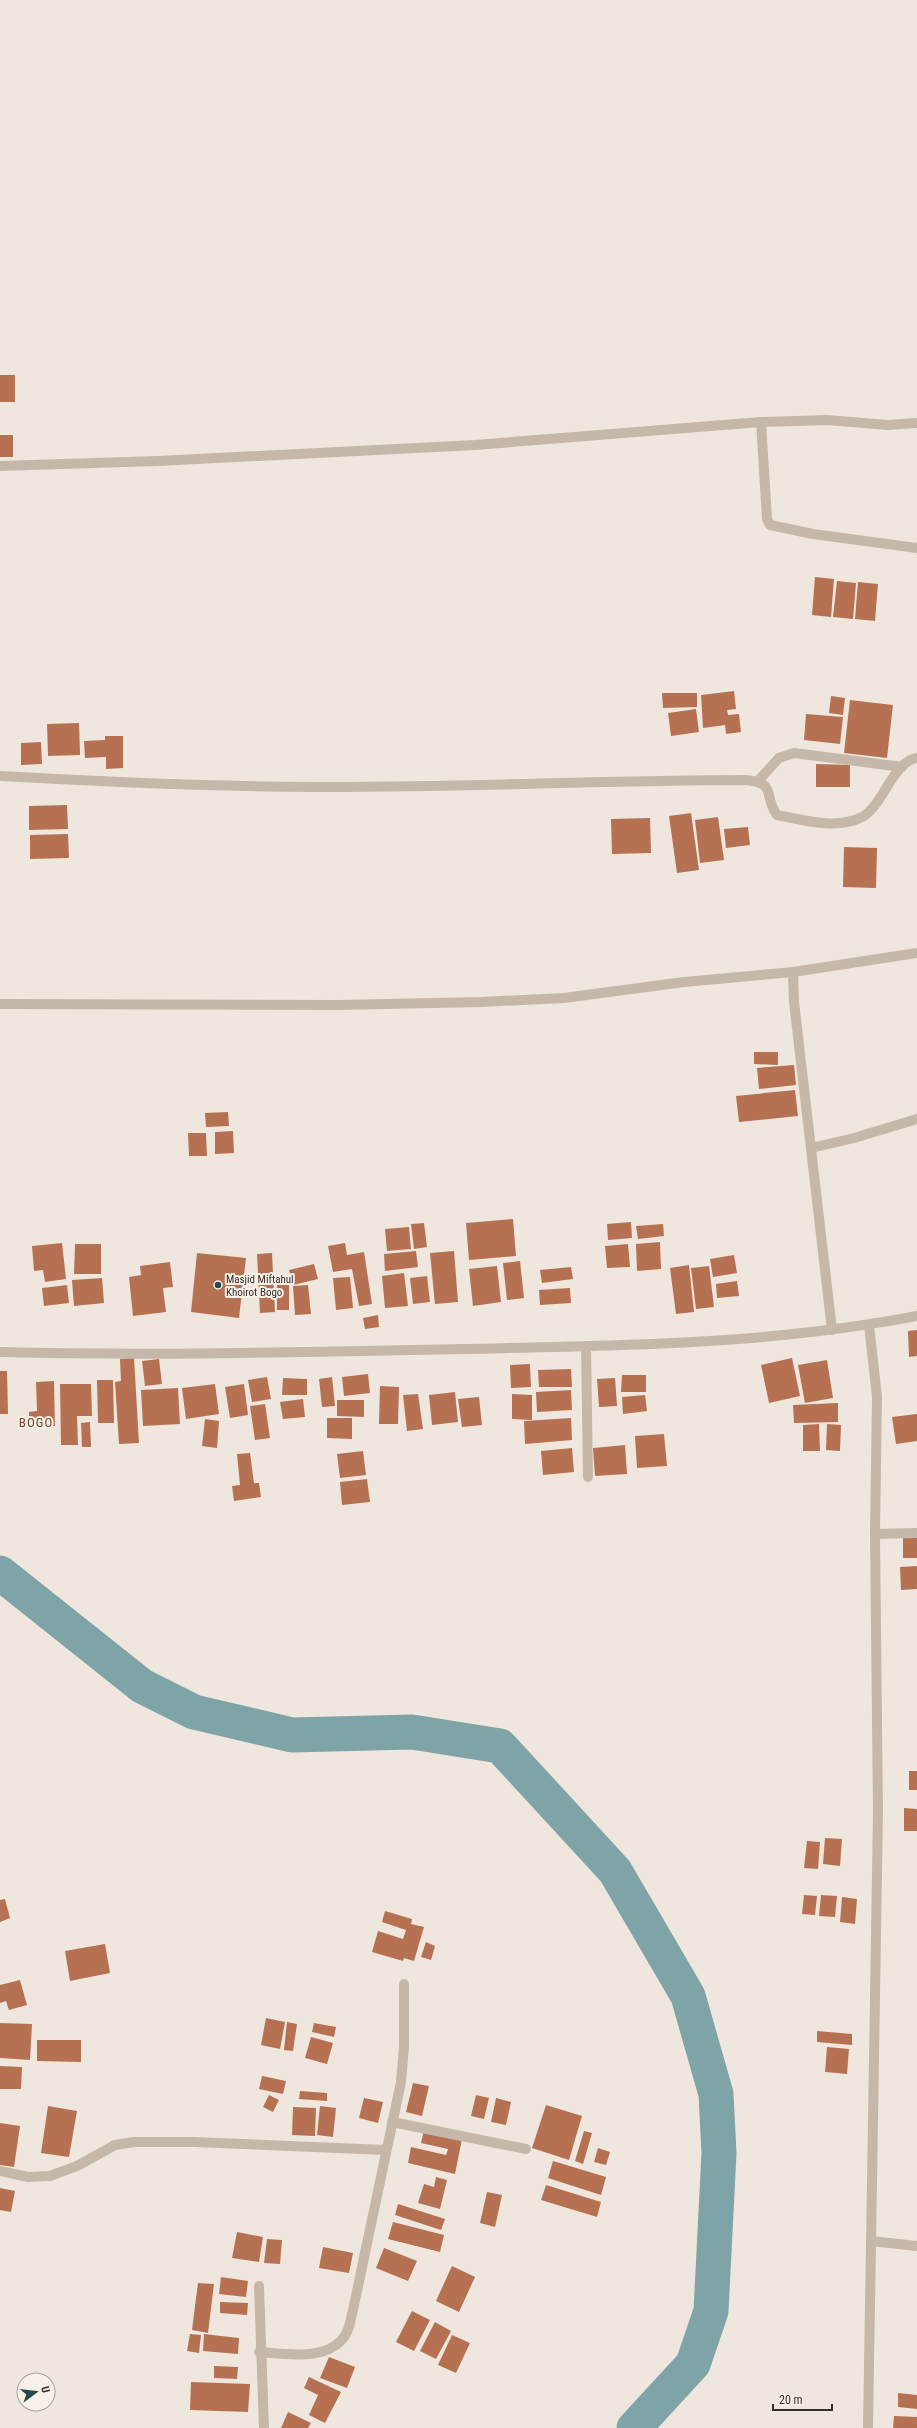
<svg xmlns="http://www.w3.org/2000/svg" width="917" height="2428" viewBox="0 0 917 2428" font-family="'Roboto Condensed',sans-serif">
<rect width="100%" height="100%" fill="#efe7dd"/>
<g fill="none" stroke-linecap="round" stroke-linejoin="round">
<path stroke="#7fa4a8" stroke-width="35" d="M0 1573 142 1686 194 1712 292 1735 412 1732 500 1746 615 1871 688 1996 716 2094 719 2153 711 2311 693 2364 634 2428"/>
</g>
<g fill="#b67153">
<rect x="0" y="375" width="15" height="27"/>
<rect x="0" y="435" width="13" height="22"/>
<path d="M815 577 834 579 831 617 812 615Z"/>
<path d="M837 581 856 583 853 619 833 617Z"/>
<path d="M858 582 878 584 875 621 855 619Z"/>
<path d="M734 691 736 709 727 710 728 715 739 714 741 732 726 734 725 725 703 728 701 695Z"/>
<path d="M662 693H697V707L663 708Z"/>
<path d="M831 696 845 698 843 715 829 713Z"/>
<path d="M850 700 893 705 887 758 844 753Z"/>
<path d="M696 709 699 732 671 736 668 713Z"/>
<path d="M806 714 843 717 840 744 804 740Z"/>
<path d="M79 723 80 755 48 756 47 724Z"/>
<path d="M105 736H123V768L106 769V757L85 758 84 741 105 740Z"/>
<path d="M41 742 42 764 21 765V743Z"/>
<path d="M816 764 850 765V787H816Z"/>
<path d="M67 805 68 829 29 830V806Z"/>
<path d="M691 813 699 870 677 873 669 816Z"/>
<path d="M718 817 724 860 700 863 695 820Z"/>
<path d="M650 818 651 853 612 854 611 819Z"/>
<path d="M748 827 750 845 726 848 724 829Z"/>
<path d="M68 834 69 858 30 859V835Z"/>
<path d="M844 847 877 848 876 888 843 887Z"/>
<path d="M754 1052H778V1065L754 1064Z"/>
<path d="M794 1065 796 1085 759 1089 757 1068Z"/>
<path d="M795 1090 798 1116 739 1122 736 1096Z"/>
<path d="M228 1112 229 1126 206 1127 205 1113Z"/>
<path d="M233 1131 234 1153 215 1154V1132Z"/>
<path d="M188 1133H206L207 1156H189Z"/>
<path d="M513 1219 516 1256 469 1260 466 1223Z"/>
<path d="M631 1222 632 1238 608 1240 607 1224Z"/>
<path d="M424 1223 427 1247 414 1249 411 1224Z"/>
<path d="M663 1224 664 1236 638 1239 636 1226Z"/>
<path d="M409 1227 411 1249 387 1251 385 1229Z"/>
<path d="M660 1242 661 1269 637 1271 636 1244Z"/>
<path d="M62 1243 66 1279 45 1282 43 1270 34 1271 32 1246Z"/>
<path d="M345 1243 347 1255 364 1252 372 1304 359 1306 352 1269 333 1272 328 1246Z"/>
<path d="M75 1244H101V1274H74Z"/>
<path d="M628 1244 630 1267 607 1268 605 1246Z"/>
<path d="M416 1251 418 1267 385 1271 384 1254Z"/>
<path d="M454 1251 458 1302 435 1304 430 1253Z"/>
<path d="M197 1253 246 1258 239 1318 191 1312Z"/>
<path d="M272 1253 275 1312 260 1313 257 1254Z"/>
<path d="M734 1255 737 1273 713 1277 710 1259Z"/>
<path d="M520 1261 524 1298 507 1300 503 1263Z"/>
<path d="M170 1262 173 1287 163 1288 166 1312 133 1316 129 1277 141 1275 140 1266Z"/>
<path d="M314 1264 318 1279 293 1285 289 1270Z"/>
<path d="M689 1265 694 1312 676 1314 670 1268Z"/>
<path d="M497 1266 501 1302 473 1306 469 1269Z"/>
<path d="M709 1266 714 1307 696 1309 691 1268Z"/>
<path d="M571 1267 573 1279 542 1283 540 1270Z"/>
<path d="M404 1273 408 1306 385 1308 382 1276Z"/>
<path d="M427 1276 430 1302 413 1304 410 1278Z"/>
<path d="M350 1277 353 1308 336 1310 333 1278Z"/>
<path d="M102 1278 104 1303 74 1306 72 1280Z"/>
<path d="M289 1280V1310H277V1281Z"/>
<path d="M737 1281 739 1296 717 1298 716 1284Z"/>
<path d="M67 1285 69 1303 44 1306 42 1288Z"/>
<path d="M308 1285 311 1314 295 1315 293 1286Z"/>
<path d="M570 1288 571 1303 540 1305 539 1290Z"/>
<path d="M378 1315 379 1327 365 1329 363 1318Z"/>
<path d="M917 1330V1356L909 1357 908 1331Z"/>
<path d="M134 1358 139 1443 119 1444 115 1382 121 1381 120 1359Z"/>
<path d="M792 1358 800 1396 769 1403 761 1365Z"/>
<path d="M159 1359 162 1384 145 1386 142 1361Z"/>
<path d="M827 1360 833 1398 805 1403 798 1365Z"/>
<path d="M530 1364 531 1387 511 1388 510 1365Z"/>
<path d="M571 1369 572 1387H539L538 1370Z"/>
<path d="M0 1371H7L8 1414H0Z"/>
<path d="M368 1374 370 1393 344 1396 342 1377Z"/>
<path d="M622 1375H646V1392H621Z"/>
<path d="M267 1377 271 1399 252 1402 248 1380Z"/>
<path d="M332 1377 335 1406 322 1407 319 1379Z"/>
<path d="M283 1378 307 1379V1395H282Z"/>
<path d="M615 1378 617 1406 599 1407 597 1379Z"/>
<path d="M97 1380H113L114 1423H98Z"/>
<path d="M54 1381 55 1426H29V1412L37 1411 36 1382Z"/>
<path d="M60 1384H91L92 1416H77L78 1445H61Z"/>
<path d="M215 1384 219 1414 186 1419 182 1388Z"/>
<path d="M244 1384 248 1415 230 1418 225 1387Z"/>
<path d="M380 1386 399 1387 398 1424H379Z"/>
<path d="M178 1388 180 1424 143 1426 141 1390Z"/>
<path d="M571 1390 572 1410 537 1412 536 1392Z"/>
<path d="M455 1392 458 1422 432 1425 429 1395Z"/>
<path d="M418 1394 423 1429 407 1431 403 1395Z"/>
<path d="M512 1394 532 1395V1420L512 1419Z"/>
<path d="M645 1395 647 1411 623 1414 622 1397Z"/>
<path d="M479 1397 482 1425 462 1427 458 1399Z"/>
<path d="M303 1399 305 1417 283 1419 280 1402Z"/>
<path d="M337 1400H364V1417L337 1416Z"/>
<path d="M838 1403V1422L794 1423 793 1405Z"/>
<path d="M265 1404 270 1438 255 1440 250 1406Z"/>
<path d="M917 1414V1441L896 1444 892 1417Z"/>
<path d="M327 1418H352V1439L327 1438Z"/>
<path d="M571 1418 572 1440 525 1444 524 1421Z"/>
<path d="M205 1419 219 1421 217 1448 202 1446Z"/>
<path d="M90 1422 91 1447H82L81 1423Z"/>
<path d="M819 1424 820 1451H803V1425Z"/>
<path d="M827 1424 841 1425 840 1451 826 1450Z"/>
<path d="M664 1434 667 1466 637 1468 635 1436Z"/>
<path d="M625 1445 627 1474 595 1476 593 1448Z"/>
<path d="M572 1448 574 1472 543 1475 541 1451Z"/>
<path d="M363 1451 366 1475 340 1478 337 1454Z"/>
<path d="M250 1453 254 1483H259L261 1497 234 1501 232 1486 240 1485 237 1454Z"/>
<path d="M367 1479 370 1502 342 1505 340 1482Z"/>
<rect x="903" y="1537" width="14" height="21"/>
<path d="M917 1566V1589L901 1590 900 1567Z"/>
<rect x="909" y="1771" width="8" height="19"/>
<path d="M904 1808 917 1809V1831H904Z"/>
<path d="M825 1838 842 1839 840 1866 823 1864Z"/>
<path d="M807 1841 820 1842 818 1869 804 1868Z"/>
<path d="M804 1895 817 1896 815 1915 802 1914Z"/>
<path d="M821 1895 837 1896 835 1917 819 1916Z"/>
<path d="M842 1897 857 1899 855 1924 840 1922Z"/>
<path d="M5 1899 10 1918 0 1922V1900Z"/>
<path d="M385 1911 412 1919 411 1924 424 1927 414 1961 404 1958 403 1961 372 1952 378 1931 403 1939 406 1930 382 1922Z"/>
<path d="M426 1942 435 1946 431 1960 421 1957Z"/>
<path d="M105 1944 110 1973 70 1981 65 1951Z"/>
<path d="M20 1980 27 2005 9 2010 6 2001 0 2003V1985Z"/>
<path d="M266 2018 285 2022 280 2049 261 2045Z"/>
<path d="M287 2022 297 2024 293 2051 284 2050Z"/>
<path d="M0 2023 32 2024 30 2060 0 2058Z"/>
<path d="M314 2023 336 2027 334 2037 312 2032Z"/>
<path d="M817 2031 852 2034V2045L817 2042Z"/>
<path d="M311 2037 333 2043 327 2064 305 2058Z"/>
<path d="M37 2040H81V2062L37 2061Z"/>
<path d="M827 2047 849 2049 847 2074 825 2072Z"/>
<path d="M0 2066 22 2067 21 2089H0Z"/>
<path d="M262 2076 286 2081 283 2094 259 2089Z"/>
<path d="M413 2083 429 2086 422 2116 406 2112Z"/>
<path d="M300 2091 327 2093V2101L299 2099Z"/>
<path d="M269 2095 279 2100 273 2112 263 2107Z"/>
<path d="M476 2095 489 2098 484 2119 471 2116Z"/>
<path d="M364 2098 383 2102 378 2123 359 2118Z"/>
<path d="M496 2098 511 2102 506 2125 491 2122Z"/>
<path d="M546 2105 582 2116 569 2160 532 2148Z"/>
<path d="M48 2106 77 2111 69 2157 41 2153Z"/>
<path d="M320 2106 336 2108 333 2137 317 2135Z"/>
<path d="M293 2107 316 2108 315 2136 292 2135Z"/>
<path d="M0 2123 20 2126 14 2167 0 2165Z"/>
<path d="M424 2130 462 2139 455 2174 408 2163 411 2147 446 2155 448 2149 421 2143Z"/>
<path d="M584 2131 592 2133 583 2164 575 2161Z"/>
<path d="M598 2148 610 2152 606 2165 594 2162Z"/>
<path d="M553 2161 606 2177 601 2195 548 2178Z"/>
<path d="M436 2177 447 2180 440 2209 418 2203 424 2184 434 2187Z"/>
<path d="M546 2185 601 2202 597 2217 541 2200Z"/>
<path d="M0 2188 15 2191 11 2212 0 2210Z"/>
<path d="M487 2192 502 2195 495 2227 480 2223Z"/>
<path d="M398 2204 445 2219 441 2230 395 2215Z"/>
<path d="M393 2222 444 2235 440 2252 388 2239Z"/>
<path d="M237 2232 263 2237 259 2262 232 2258Z"/>
<path d="M267 2239 282 2240 280 2264 264 2263Z"/>
<path d="M323 2247 353 2253 349 2273 319 2268Z"/>
<path d="M384 2248 417 2261 408 2281 376 2268Z"/>
<path d="M452 2266 475 2277 459 2312 436 2301Z"/>
<path d="M221 2277 248 2281 246 2297 219 2294Z"/>
<path d="M198 2283 214 2284 208 2333 192 2330Z"/>
<path d="M220 2302 248 2303 247 2315 220 2313Z"/>
<path d="M412 2311 430 2320 414 2351 396 2342Z"/>
<path d="M435 2322 451 2331 436 2359 420 2351Z"/>
<path d="M190 2334 201 2335 199 2353 187 2351Z"/>
<path d="M204 2334 239 2338 238 2354 203 2351Z"/>
<path d="M452 2335 470 2343 456 2373 438 2365Z"/>
<path d="M329 2357 355 2367 347 2388 320 2378Z"/>
<path d="M214 2366 238 2367 237 2379 214 2378Z"/>
<path d="M309 2377 341 2392 325 2423 309 2415 318 2395 304 2388Z"/>
<path d="M191 2382 250 2384 248 2412 190 2410Z"/>
<path d="M898 2393 917 2395V2409L898 2407Z"/>
<path d="M288 2412 311 2423 308 2428H281Z"/>
<path d="M894 2416 917 2417V2428H893Z"/>
</g>
<g fill="none" stroke-linecap="round" stroke-linejoin="round">
<g stroke="#c5b8aa" stroke-width="10">
<path d="M917 423 888 425 827 420 761 422 767 519 770 525 813 534 917 548"/>
<path d="M0 466 158 461 475 445 761 422"/>
<path d="M0 776C104 782 207 786 311 787 456 788 601 780 746 780 778 783 763 797 777 815 803 820 837 830 862 817 883 806 893 761 917 758"/>
<path d="M758 781 779 758 794 753 902 767"/>
<path d="M793 972 794 1002 832 1330"/>
<path d="M0 1004 338 1005 481 1002 564 998 684 982 793 972 917 953"/>
<path d="M811 1148 854 1138 917 1119"/>
<path d="M586 1346 588 1477"/>
<path d="M0 1352C154 1356 308 1352 462 1349 613 1346 767 1345 917 1316"/>
<path d="M875 1534 917 1533"/>
<path d="M392 2122 526 2149"/>
<path d="M0 2171 28 2177 50 2176 77 2166 115 2145 134 2142H194L386 2150"/>
<path d="M871 2241 917 2246"/>
<path d="M259 2286 264 2428"/>
<path d="M259 2352C285 2354 330 2362 346 2334 350 2327 351 2317 353 2310L401 2082 404 2047V1984"/>
<path d="M868 2428 878 1812 875 1534 877 1397 869 1325"/>
</g>
</g>
<circle fill="#244a50" stroke="#f7f1e8" stroke-width="1.5" cx="218" cy="1285" r="4"/>
<g text-anchor="middle" stroke-width="4" stroke-linejoin="round" paint-order="stroke">
<g font-size="11" fill="#342d29" stroke="#f7f1e8" text-anchor="start">
<text x="226" y="1283">Masjid Miftahul<tspan x="226" dy="13">Khoirot Bogo</tspan></text>
</g>
<g font-size="13" letter-spacing="1" fill="#78432c" stroke="#f7f1e8">
<text x="36" y="1427">BOGO</text>
</g>
</g>
<g transform="translate(36 2392) rotate(75)"><circle r="19" fill="#f7f1e8" stroke="#a9a39c"/>
<path d="M0-3L7 15L0 10L-7 15Z" fill="#244a50"/>
<text y="-6" font-size="11" font-weight="bold" text-anchor="middle" fill="#342d29">U</text>
</g>
<path d="M773 2404v6h59v-6" fill="none" stroke="#342d29" stroke-width="2"/>
<text x="779" y="2404" font-size="12" fill="#342d29" stroke="#f7f1e8" stroke-width="3" paint-order="stroke">20 m</text>
</svg>
